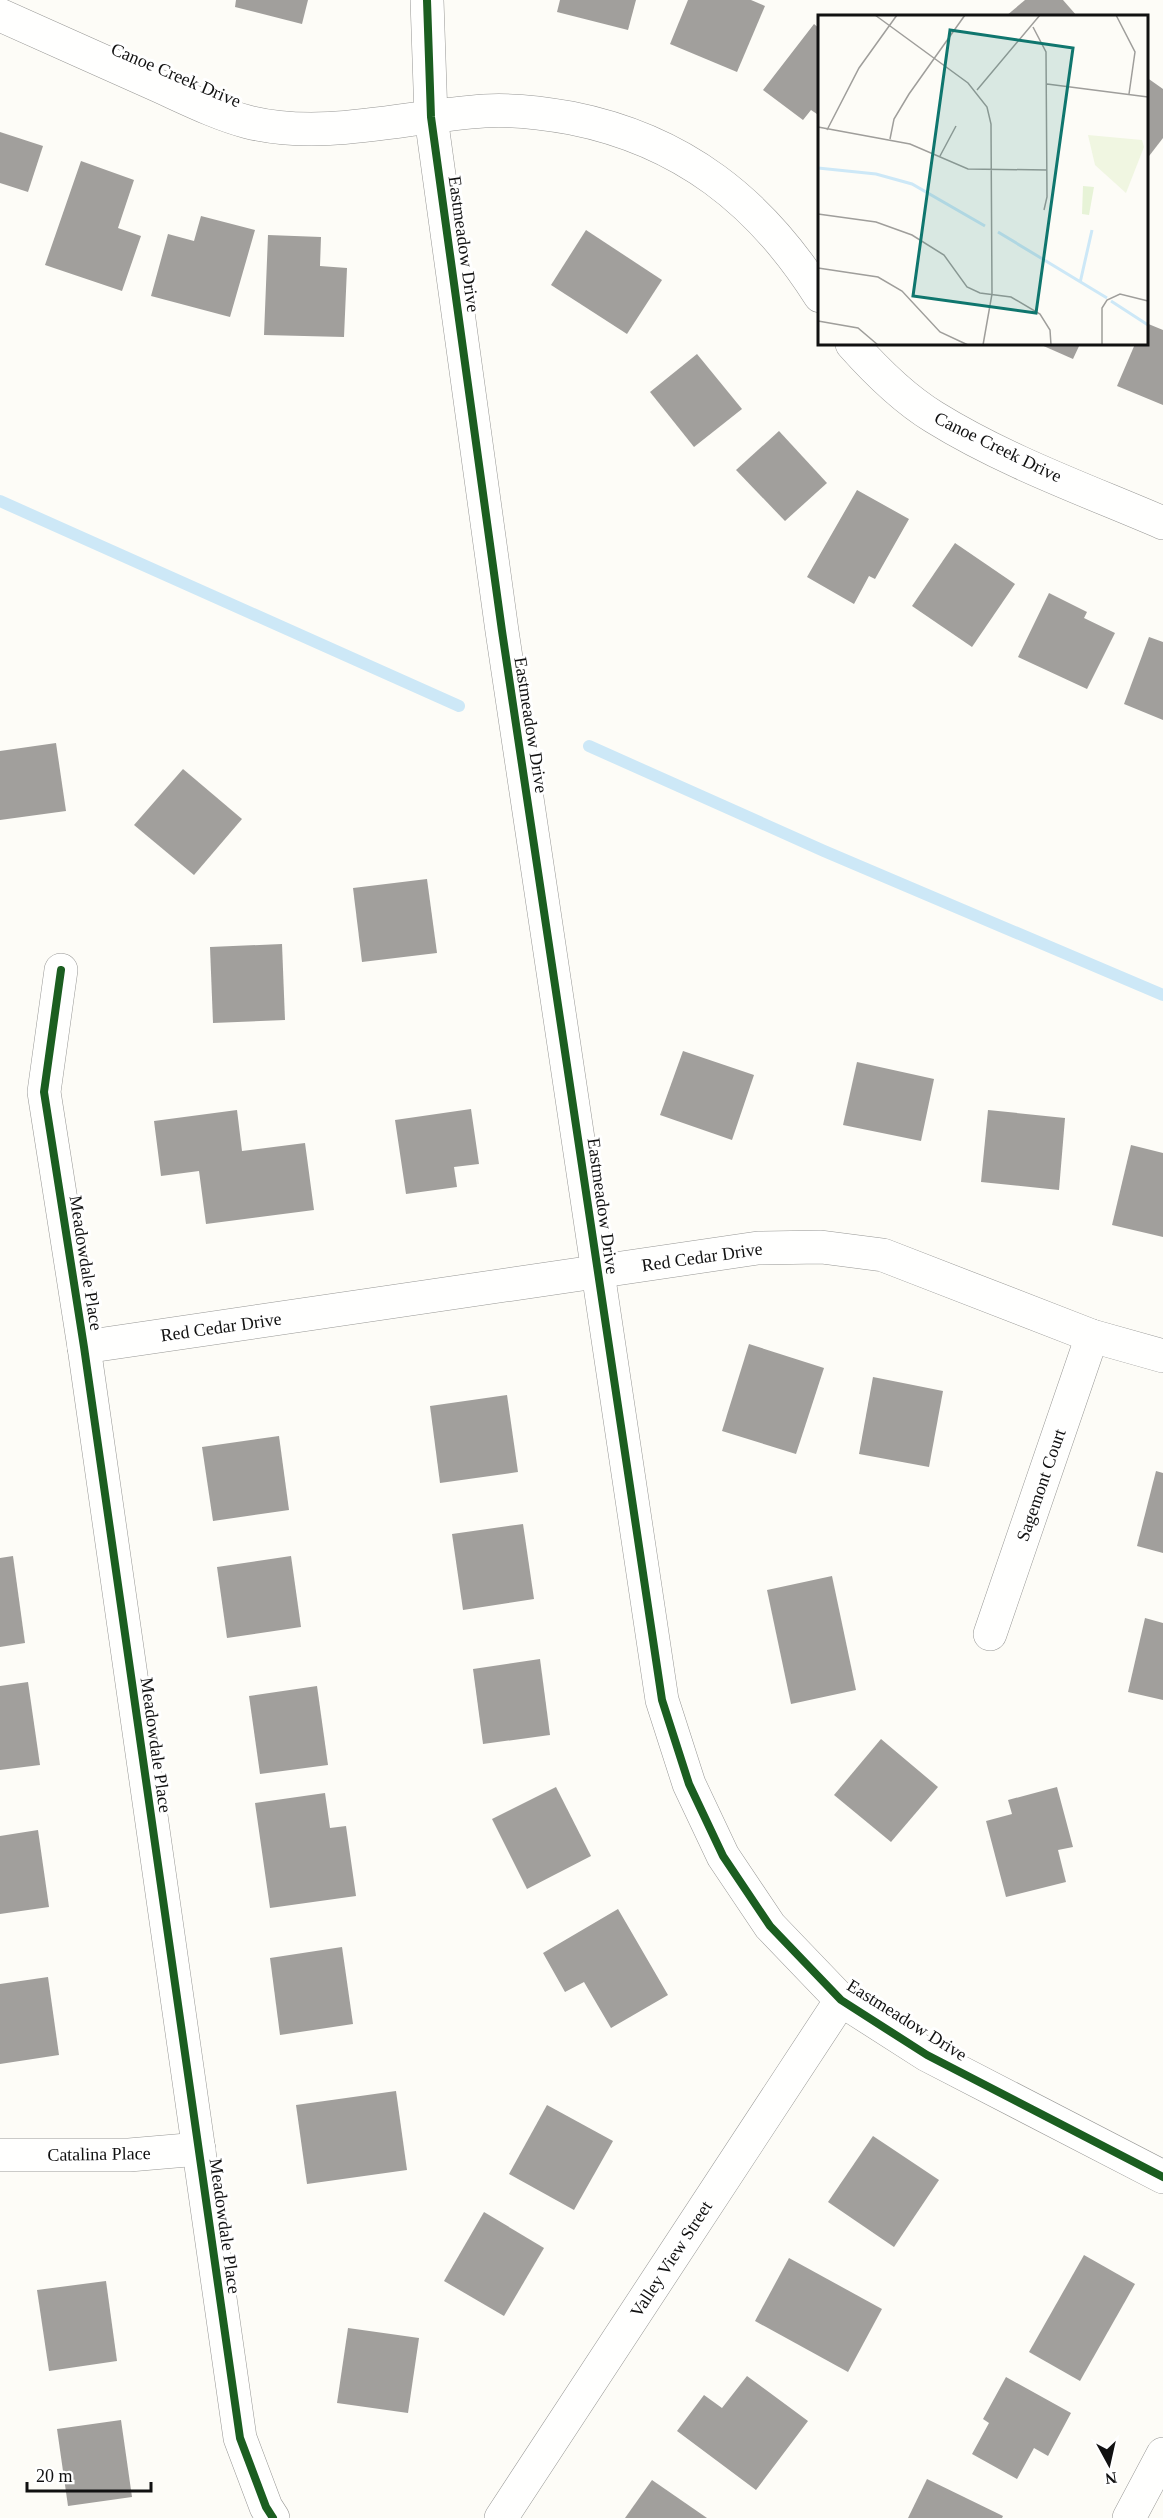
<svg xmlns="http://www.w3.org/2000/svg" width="1163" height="2518" viewBox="0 0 1163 2518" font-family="Georgia,serif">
<rect width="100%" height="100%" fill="#fdfcf7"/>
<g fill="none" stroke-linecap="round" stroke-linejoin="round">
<g stroke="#cde8f7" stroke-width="12">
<path d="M0 501 459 706"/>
<path d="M589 746 824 851 1163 995"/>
</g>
</g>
<g fill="#a19f9c">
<path d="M236 0H308L302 24 235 7Z"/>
<path d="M560 0H636L628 30 557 12Z"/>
<path d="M688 0H751L765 6 737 72 670 44Z"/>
<path d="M1025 0H1063L1077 16H1006Z"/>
<path d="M814 24 820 29V116L811 110 803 120 763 90Z"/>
<path d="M1146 77 1163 89V138L1146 160Z"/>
<path d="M0 132 43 146 28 192 0 183Z"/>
<path d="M81 161 134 180 118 228 141 236 122 291 45 265Z"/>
<path d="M201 216 255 230 230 317 151 296 168 234 194 241Z"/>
<path d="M586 230 662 280 627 334 551 285Z"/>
<path d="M268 235 321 237 320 266 347 268 344 337 264 335Z"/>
<path d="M1146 323 1163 330V405L1117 386 1135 344H1146Z"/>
<path d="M1039 344H1080L1073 359Z"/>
<path d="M697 354 742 409 694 447 650 392Z"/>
<path d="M779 431 827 483 785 521 736 470Z"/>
<path d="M857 490 909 519 875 579 869 576 854 604 807 577Z"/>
<path d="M955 543 1015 584 972 647 912 606Z"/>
<path d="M1049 593 1087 612 1084 618 1115 633 1087 689 1018 657Z"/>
<path d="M1149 637 1163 642V720L1124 704Z"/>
<path d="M56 743 66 811 0 820V751Z"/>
<path d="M183 769 242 819 194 875 134 825Z"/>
<path d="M427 879 437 953 362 962 353 888Z"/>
<path d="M282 944 285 1020 213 1023 210 947Z"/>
<path d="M683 1051 754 1075 732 1140 660 1115Z"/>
<path d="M857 1062 934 1079 921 1141 843 1125Z"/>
<path d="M471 1109 479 1164 454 1167 457 1187 406 1194 395 1120Z"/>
<path d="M237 1110 242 1151 305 1143 314 1210 206 1224 199 1171 161 1176 154 1121Z"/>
<path d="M988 1110 1065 1118 1059 1190 981 1182Z"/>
<path d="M1131 1145 1163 1153V1237L1112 1225Z"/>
<path d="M749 1344 824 1368 796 1454 722 1431Z"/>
<path d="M873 1377 943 1391 929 1467 859 1454Z"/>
<path d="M507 1395 518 1472 440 1483 430 1406Z"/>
<path d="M279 1436 289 1510 213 1521 202 1447Z"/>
<path d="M1156 1471 1163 1473V1553L1137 1546Z"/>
<path d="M523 1524 534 1599 463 1610 452 1534Z"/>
<path d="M13 1556 25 1643 0 1647V1558Z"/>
<path d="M291 1556 301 1627 227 1638 217 1567Z"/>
<path d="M832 1576 856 1690 791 1704 767 1590Z"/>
<path d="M1145 1618 1163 1623V1700L1128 1692Z"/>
<path d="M540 1659 550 1735 483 1744 473 1669Z"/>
<path d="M28 1682 40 1765 0 1770V1686Z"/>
<path d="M317 1686 328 1765 260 1774 249 1696Z"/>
<path d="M881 1739 938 1787 891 1842 834 1795Z"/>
<path d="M556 1787 591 1856 527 1889 492 1819Z"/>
<path d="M1057 1787 1073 1847 1058 1850 1066 1882 1006 1897 986 1821 1012 1814 1008 1800Z"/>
<path d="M325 1793 330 1828 346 1826 356 1896 270 1908 255 1803Z"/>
<path d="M38 1830 49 1907 0 1914V1836Z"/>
<path d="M618 1909 668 1995 611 2028 584 1982 565 1992 543 1953Z"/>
<path d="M342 1947 353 2024 280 2035 270 1958Z"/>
<path d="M48 1977 59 2055 0 2064V1984Z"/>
<path d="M396 2091 407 2170 307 2184 296 2105Z"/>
<path d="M547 2105 613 2141 574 2210 509 2174Z"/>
<path d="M873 2136 939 2180 894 2247 828 2202Z"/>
<path d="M484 2212 544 2248 504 2316 444 2281Z"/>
<path d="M1084 2255 1135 2284 1080 2381 1029 2352Z"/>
<path d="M789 2258 882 2309 848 2372 755 2321Z"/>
<path d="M106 2281 117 2361 49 2371 37 2290Z"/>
<path d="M348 2328 419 2338 408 2413 337 2403Z"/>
<path d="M747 2376 808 2421 756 2490 677 2431 704 2395 722 2408Z"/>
<path d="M1006 2377 1071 2413 1048 2456 1034 2448 1017 2479 972 2454 989 2423 983 2419Z"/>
<path d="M121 2420 132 2497 68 2506 57 2429Z"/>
<path d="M927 2479 1003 2516 1002 2518H908Z"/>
<path d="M652 2480 707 2518H625Z"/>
</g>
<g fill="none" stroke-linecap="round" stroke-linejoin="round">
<g stroke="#979795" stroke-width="34">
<g id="minor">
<path d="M427 0 431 117 502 631 662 1700 689 1784 723 1856 770 1926 841 2000 927 2055 1163 2177"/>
<path d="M0 15C50 37 100 60 150 82 182 96 214 113 248 122 325 141 407 116 484 111 513 109 543 113 571 118 682 140 760 201 820 296"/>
<path d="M852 344C876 371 903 398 934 417 1005 461 1086 490 1163 523"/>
<path d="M61 970 44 1092 84 1347 240 2438 266 2507 273 2518"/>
<path d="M84 1347 758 1248 821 1247 883 1255 1092 1336 1163 1356"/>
<path d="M990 1634 1092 1336"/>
<path d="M0 2155H129L199 2149"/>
<path d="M501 2518 841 2000"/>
<path d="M1129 2518 1163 2454"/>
</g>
</g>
<use href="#minor" stroke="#fffffe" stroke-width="33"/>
<g stroke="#fff" stroke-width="11">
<g id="cycleway">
<path d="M427 0 431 117 502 631 662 1700 689 1784 723 1856 770 1926 841 2000 927 2055 1163 2177"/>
<path d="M61 970 44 1092 84 1347 240 2438 266 2507 273 2518"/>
</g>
</g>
<use href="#cycleway" stroke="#1b5e20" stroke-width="8"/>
</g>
<g text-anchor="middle" stroke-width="6" stroke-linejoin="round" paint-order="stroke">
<g font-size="18" fill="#111" stroke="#fff">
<text transform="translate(176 75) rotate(23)" y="6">Canoe Creek Drive</text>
<text transform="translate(464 244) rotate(82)" y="6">Eastmeadow Drive</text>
<text transform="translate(998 447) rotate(26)" y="6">Canoe Creek Drive</text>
<text transform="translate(531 725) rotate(81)" y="6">Eastmeadow Drive</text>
<text transform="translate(603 1206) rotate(82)" y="6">Eastmeadow Drive</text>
<text transform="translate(702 1257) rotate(-8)" y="6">Red Cedar Drive</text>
<text transform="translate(86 1263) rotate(81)" y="6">Meadowdale Place</text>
<text transform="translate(221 1327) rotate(-8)" y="6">Red Cedar Drive</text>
<text transform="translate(1041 1485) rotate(-71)" y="6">Sagemont Court</text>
<text transform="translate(156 1745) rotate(82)" y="6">Meadowdale Place</text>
<text transform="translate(907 2020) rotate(32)" y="6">Eastmeadow Drive</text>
<text transform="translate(99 2154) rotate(-1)" y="6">Catalina Place</text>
<text transform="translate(225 2226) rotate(82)" y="6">Meadowdale Place</text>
<text transform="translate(671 2259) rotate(-57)" y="6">Valley View Street</text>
</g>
</g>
<g transform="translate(818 15)">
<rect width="330" height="330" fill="#fdfcf7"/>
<path d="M265 171 276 172 271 200 264 199Z" fill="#e7f3d7"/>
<path d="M270 120 324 125 326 132 308 178 277 150Z" fill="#f0f6e1"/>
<path fill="none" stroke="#cde8f7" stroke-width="3" d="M0 153 58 159 94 169 167 211M180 217 289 283M262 268 274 215M293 286 330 310"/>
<path fill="none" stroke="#9f9e9b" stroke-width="1.5" d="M57 0 150 68 169 92 173 109 174 279 165 330M298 0 317 37 311 79M215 12 228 37 229 182 226 195M229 69 330 82M159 75 222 0M0 112 92 129 150 154 229 155M9 115 41 53 79 0M72 124 76 104 91 79 147 0M122 141 138 111M0 199 58 207 94 220 126 240 149 272 162 278 193 282 222 299 232 315 233 330M0 253 60 262 84 276 122 317 150 330M0 306 40 313 60 330M284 330V293L289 285 302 279 330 286"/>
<path fill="#0f766e" fill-opacity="0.15" stroke="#0f766e" stroke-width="3" d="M132 15 255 33 218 298 95 281Z"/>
<rect width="330" height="330" fill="none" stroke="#111" stroke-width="3"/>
</g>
<g transform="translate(1109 2464) rotate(172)" stroke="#ffffff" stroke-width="4.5" paint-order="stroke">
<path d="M0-4.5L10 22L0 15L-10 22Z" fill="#111111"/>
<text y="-9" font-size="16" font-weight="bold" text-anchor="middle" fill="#111111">N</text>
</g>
<path d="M27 2482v9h124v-9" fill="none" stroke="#111111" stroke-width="3"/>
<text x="36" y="2482" font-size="18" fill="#111111" stroke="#ffffff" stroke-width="4.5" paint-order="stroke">20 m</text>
</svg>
